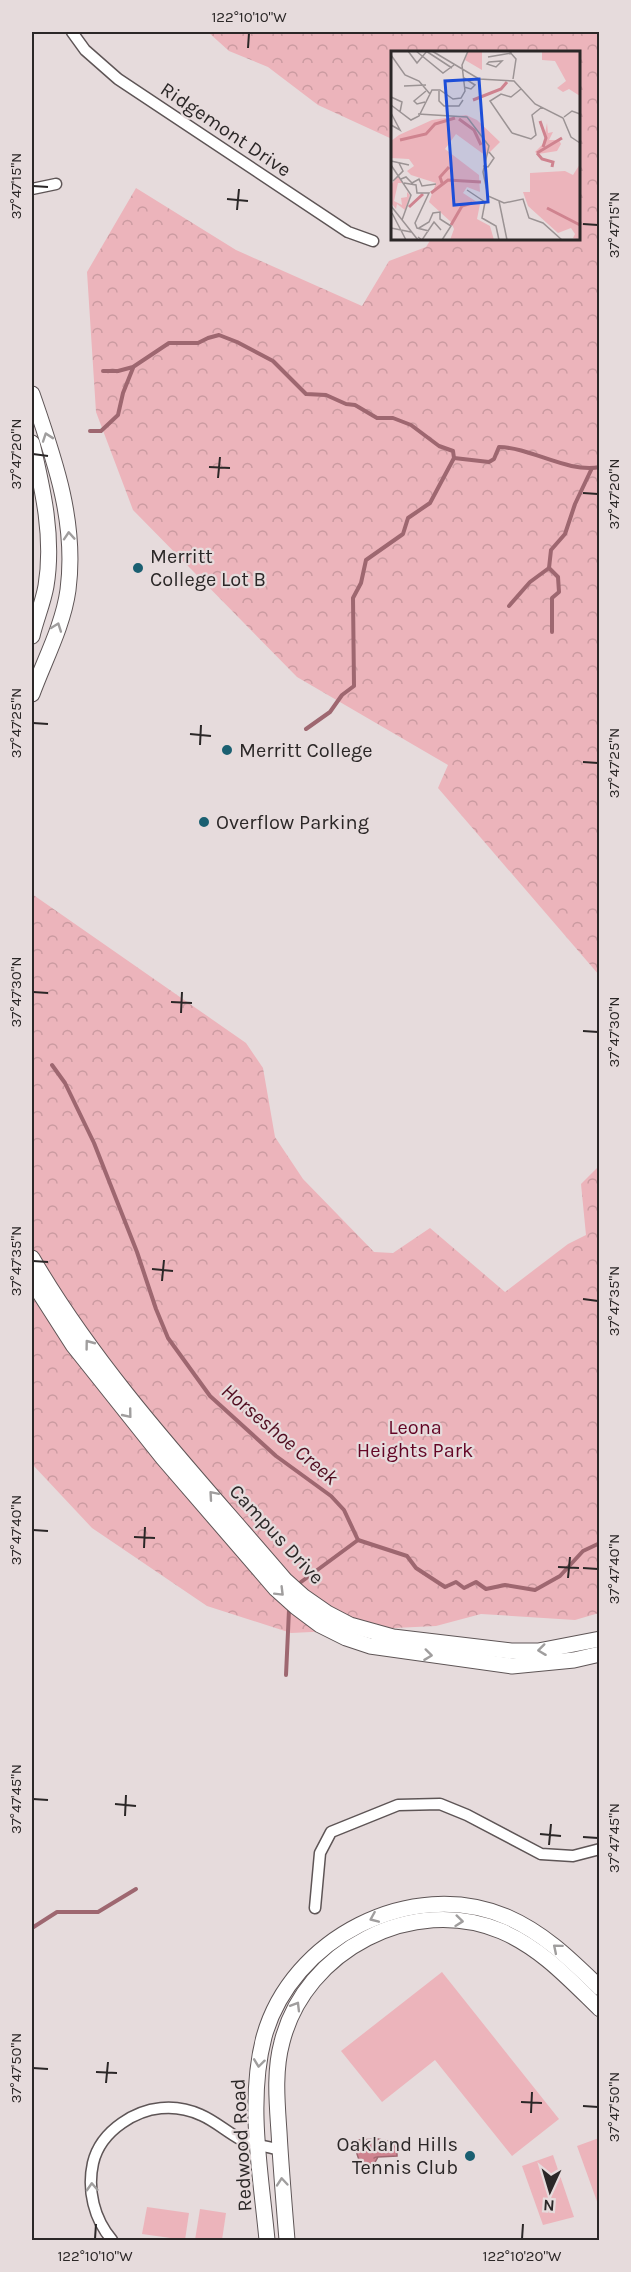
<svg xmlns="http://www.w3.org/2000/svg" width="631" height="2272" viewBox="0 0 631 2272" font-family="Karla,sans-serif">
<defs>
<pattern id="forest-crowns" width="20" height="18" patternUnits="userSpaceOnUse" patternTransform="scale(1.5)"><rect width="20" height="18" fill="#ecb4bb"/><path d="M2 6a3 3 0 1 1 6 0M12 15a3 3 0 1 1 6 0" fill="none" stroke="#cb9ba1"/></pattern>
<pattern id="water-ripples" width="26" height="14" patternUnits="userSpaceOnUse" patternTransform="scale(1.5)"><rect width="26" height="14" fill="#cf838f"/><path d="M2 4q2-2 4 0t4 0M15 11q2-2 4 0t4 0" fill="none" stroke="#a86b75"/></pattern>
</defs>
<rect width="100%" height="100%" fill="#e6dbdc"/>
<g fill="url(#forest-crowns)">
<path d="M208 32H599V975L438 788 448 765 297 677 133 510 96 412 87 272 136 188 236 250 362 306 389 261 426 247 431 239 578 238V52H392V139L318 105 268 67 229 51Z"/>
<path d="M32 894 246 1043 263 1068 275 1137 303 1179 374 1252 393 1253 430 1228 505 1292 568 1244 586 1235 581 1184 599 1166V1613L575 1620 481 1614 436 1626 291 1633 207 1606 92 1528 32 1464Z"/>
</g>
<g fill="#ecb4bb">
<path d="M442 1972 559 2119 512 2156 435 2060 382 2102 341 2051Z"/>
<path d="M599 2138H600L599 2207 577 2146Z"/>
<path d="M553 2155 574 2217 543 2225 522 2166Z"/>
<path d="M147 2207 189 2213 185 2240 142 2234Z"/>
<path d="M200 2209 226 2213 222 2240H195Z"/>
</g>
<path fill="url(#water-ripples)" stroke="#9e6770" stroke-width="1.5" d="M378 2139 397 2143V2156L378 2157 374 2164 360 2163 357 2154 359 2140Z"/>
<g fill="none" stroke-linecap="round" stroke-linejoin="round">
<g stroke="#9e6770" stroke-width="4">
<path d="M103 371H118L133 367 169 343H198L208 338 219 335 237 342 273 361 306 394 326 395 346 404 355 405 377 418H393L411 425 439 446 453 451 454 458 489 462 494 459 499 447C533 448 566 473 600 467"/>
<path d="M90 431H101L118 415 123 393 133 368"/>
<path d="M509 606 530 582 549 568"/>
<path d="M552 632V598L559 592 558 577 549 568 551 550 565 534 575 504 592 468"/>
<path d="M306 729 330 712 342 695 354 686 353 598 361 583 366 560 403 534 408 518 430 503 454 458"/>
<path d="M52 1065 65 1083 94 1143 137 1252 156 1309 168 1338 210 1396 276 1456 331 1496 344 1510 358 1540 407 1556 416 1568 445 1587 456 1582 464 1588 476 1582 486 1589 505 1585 535 1590 560 1576 583 1551 600 1543"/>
<path d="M301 1582 358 1540"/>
<path d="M286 1675 289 1610"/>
<path d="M32 1928 57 1912H98L136 1889"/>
</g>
<g stroke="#5e5556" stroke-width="13">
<g id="street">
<path d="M72 32 85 50 118 79 348 232 373 241"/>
<path d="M32 189 56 184"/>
<path d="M315 1908 320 1853 331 1832 398 1805 440 1804 467 1815 541 1854 573 1856 600 1849"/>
<path d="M112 2240C94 2219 87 2190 93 2163 97 2146 109 2132 122 2123 146 2106 175 2103 201 2115 215 2121 227 2132 240 2139 252 2145 267 2146 280 2150"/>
</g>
</g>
<g stroke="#5e5556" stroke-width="17">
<g id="secondary">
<path d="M32 394C54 458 77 521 68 590 63 626 44 661 32 694"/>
<path d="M32 443C43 490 54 538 46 586 43 603 36 619 32 636"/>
<path d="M32 1258C100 1375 197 1477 285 1580L304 1597 327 1613 350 1625 393 1637 511 1651H538L600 1639"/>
<path d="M32 1281 73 1345 163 1458 276 1589 296 1607 320 1625 346 1638 370 1646 512 1666 574 1660 600 1654"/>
<path d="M267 2240C261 2175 247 2102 264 2037 291 1939 411 1876 507 1917 544 1933 571 1960 600 1988"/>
<path d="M287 2240C284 2204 281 2168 279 2132 277 2102 274 2071 282 2042 305 1950 413 1894 501 1931 541 1948 569 1979 600 2009"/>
</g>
</g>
<use href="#street" stroke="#fff" stroke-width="10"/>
<use href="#secondary" stroke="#fff" stroke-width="15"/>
</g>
<defs><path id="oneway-chevron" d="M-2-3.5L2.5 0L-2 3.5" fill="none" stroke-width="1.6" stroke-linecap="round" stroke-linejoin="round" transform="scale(1.5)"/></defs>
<g stroke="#a09e9e">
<use href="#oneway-chevron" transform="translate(47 437) rotate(-109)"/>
<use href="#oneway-chevron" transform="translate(69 536) rotate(-94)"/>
<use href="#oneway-chevron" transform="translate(57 627) rotate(-70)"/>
<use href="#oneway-chevron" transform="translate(89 1344) rotate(-127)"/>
<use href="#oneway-chevron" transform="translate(128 1414) rotate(51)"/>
<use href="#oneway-chevron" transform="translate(213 1495) rotate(-131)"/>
<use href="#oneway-chevron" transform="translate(280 1592) rotate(45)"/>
<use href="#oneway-chevron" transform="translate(542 1650) rotate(173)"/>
<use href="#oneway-chevron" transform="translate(428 1655) rotate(7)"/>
<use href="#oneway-chevron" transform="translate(374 1918) rotate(157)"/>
<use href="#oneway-chevron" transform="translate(459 1921) rotate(6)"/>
<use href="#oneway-chevron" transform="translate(557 1948) rotate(-140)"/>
<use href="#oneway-chevron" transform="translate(296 2006) rotate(-59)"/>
<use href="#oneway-chevron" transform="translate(259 2063) rotate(97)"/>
<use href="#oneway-chevron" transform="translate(282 2182) rotate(-95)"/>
<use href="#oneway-chevron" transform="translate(92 2187) rotate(-93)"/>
</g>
<path fill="none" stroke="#2b2727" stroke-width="2" d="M248 48 249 33M33 186 48 187M227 199 248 201M237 210 239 189M583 224 598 225M33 454 48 456M209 467 230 468M218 478 220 457M583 493 598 494M33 723 48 724M190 734 211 736M200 745 201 725M583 762 598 763M33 992 48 993M171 1002 192 1003M181 1013 182 992M583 1031 598 1032M33 1261 48 1262M152 1269 173 1271M162 1281 164 1260M583 1299 598 1301M33 1530 48 1531M134 1537 155 1538M144 1548 145 1527M558 1567 579 1568M583 1568 598 1569M568 1578 570 1557M33 1799 48 1800M115 1804 136 1806M125 1816 126 1795M540 1834 561 1836M583 1837 598 1838M549 1845 551 1824M33 2068 48 2069M96 2072 117 2073M106 2083 108 2062M521 2102 542 2103M583 2106 598 2107M531 2113 532 2092M95 2239 96 2224M522 2239 523 2224"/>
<g fill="#1a5f71" stroke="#e6dbdc" stroke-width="2">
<circle cx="138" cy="568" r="6"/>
<circle cx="227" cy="750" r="6"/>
<circle cx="204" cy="822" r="6"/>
<circle cx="470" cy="2156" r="6"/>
</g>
<g text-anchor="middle" stroke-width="4.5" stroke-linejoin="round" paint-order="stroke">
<g font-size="20" fill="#2b2727" stroke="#e6dbdc">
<text transform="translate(226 129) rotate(34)" y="7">Ridgemont Drive</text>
<text transform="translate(277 1534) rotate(47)" y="7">Campus Drive</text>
<text transform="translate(241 2145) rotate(-93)" y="7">Redwood Road</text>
</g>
<g font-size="20" fill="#2b2727" stroke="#e6dbdc" text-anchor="start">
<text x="150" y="563">Merritt<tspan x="150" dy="23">College Lot B</tspan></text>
<text x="239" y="757">Merritt College</text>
<text x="216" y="829">Overflow Parking</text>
<text x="458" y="2151" text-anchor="end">Oakland Hills<tspan x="458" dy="23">Tennis Club</tspan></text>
</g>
<g font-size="20" fill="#630525" stroke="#e6dbdc">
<text x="415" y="1434">Leona<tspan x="415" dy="23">Heights Park</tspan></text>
</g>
<g font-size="21" font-style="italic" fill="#510d20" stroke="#e6dbdc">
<text transform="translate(280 1434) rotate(40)" y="7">Horseshoe Creek</text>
</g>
</g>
<g transform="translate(391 51)">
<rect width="189" height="189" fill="#e6dbdc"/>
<path d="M77 0H91V19L74 9ZM151 0 189 1V45L178 38 172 41 166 37 175 30 164 10 151 9ZM75 64 86 69 109 91 95 105 65 83 54 98 88 124 89 141 76 136 72 142 89 153 86 168 99 175 103 189H59L63 178 60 171 38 151 45 132 20 124 16 120 23 115 18 108 0 107V90L8 84 41 69ZM156 72 157 82 162 81 158 89H168L170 93 166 100 147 103 144 101 152 93ZM189 113V189H188L182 187 184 183 180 177 167 182 137 155 132 141H139V122L174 120 182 124ZM7 125 12 132H7L3 150 11 154 10 147 16 146V141L19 144 14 159 6 153 5 158 0 152V134Z" fill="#ecb4bb"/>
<path fill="none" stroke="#cf838f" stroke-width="3" d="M82 49 110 38 116 31M68 68 83 79 90 94M149 70 155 87 152 96M9 89 35 83 44 73 64 67M146 102 171 87M146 102 151 108 162 111 161 116M51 132 49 126 58 116M40 142 57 129 90 131M18 156 32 143M156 157 189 174M60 174 71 155 81 152"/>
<path fill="none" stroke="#9b9394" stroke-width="1.5" d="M17 0 26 12 36 0M25 0 52 22 63 14M35 0 61 17M41 0 88 28 123 30 144 53 172 67 180 86 189 92M118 0 125 8 122 28M0 4 14 24 28 30 39 43M97 6 121 2M111 10 105 16 96 13 98 11ZM73 27 84 34 80 38 73 36M13 35 35 34M48 40V50L53 55H68L72 49M0 46 11 51 9 61M34 51 26 53 23 50 35 40M0 54 20 69 28 65 41 39H49L62 48 70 47 74 40 71 14 77 0M0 62 9 79 0 74M27 63 76 66 98 95 92 121 97 145 113 152 132 148 138 167 152 172 171 189M173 66 181 60 189 63M121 82 99 50 110 43 120 46 130 38M121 82 140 88 145 84 141 64 151 56M0 110 18 114M0 114 20 144 11 169M92 115 97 116 103 107 98 101M10 128 15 126 21 132 28 128 31 135 45 133M2 130 12 120 8 112M13 132 25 134 26 142H38L24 172 26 177 38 180M76 139 94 151 91 167 105 175 108 189M108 150 116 189M0 155 27 189M1 162 15 189M0 177 20 181M28 177 38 171 42 162 49 161V168L60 175 51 189M27 186 31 189 43 171 50 179"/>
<path fill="#1d4ed8" fill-opacity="0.15" stroke="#1d4ed8" stroke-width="3" d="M88 28 97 151 63 154 54 30Z"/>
<rect width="189" height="189" fill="none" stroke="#2b2727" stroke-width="3"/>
</g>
<rect width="631" height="2272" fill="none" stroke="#e6dbdc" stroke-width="66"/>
<g transform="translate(550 2191) rotate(184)" stroke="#e6dbdc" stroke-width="4.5" paint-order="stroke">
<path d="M0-4.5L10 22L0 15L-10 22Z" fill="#2b2727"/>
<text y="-9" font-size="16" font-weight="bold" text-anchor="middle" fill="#2b2727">N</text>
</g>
<rect x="33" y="33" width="565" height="2206" fill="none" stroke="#2b2727" stroke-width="2"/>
<g font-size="15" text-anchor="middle" fill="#2b2727">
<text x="249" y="22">122°10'10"W</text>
<text transform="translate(16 186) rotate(-90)" y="5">37°47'15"N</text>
<text transform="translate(614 225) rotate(-90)" y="5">37°47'15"N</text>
<text transform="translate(16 454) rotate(-90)" y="5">37°47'20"N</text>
<text transform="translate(614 494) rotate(-90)" y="5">37°47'20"N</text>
<text transform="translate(16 723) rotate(-90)" y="5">37°47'25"N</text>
<text transform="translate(614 763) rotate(-90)" y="5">37°47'25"N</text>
<text transform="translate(16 992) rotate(-90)" y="5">37°47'30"N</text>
<text transform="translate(614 1032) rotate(-90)" y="5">37°47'30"N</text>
<text transform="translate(16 1261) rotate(-90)" y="5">37°47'35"N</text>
<text transform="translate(614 1301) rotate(-90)" y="5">37°47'35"N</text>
<text transform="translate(16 1530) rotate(-90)" y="5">37°47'40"N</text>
<text transform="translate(614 1569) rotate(-90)" y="5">37°47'40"N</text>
<text transform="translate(16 1799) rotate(-90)" y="5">37°47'45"N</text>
<text transform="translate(614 1838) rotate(-90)" y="5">37°47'45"N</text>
<text transform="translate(16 2068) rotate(-90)" y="5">37°47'50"N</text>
<text transform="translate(614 2107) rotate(-90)" y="5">37°47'50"N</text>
<text x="95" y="2261">122°10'10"W</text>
<text x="522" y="2261">122°10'20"W</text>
</g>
</svg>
